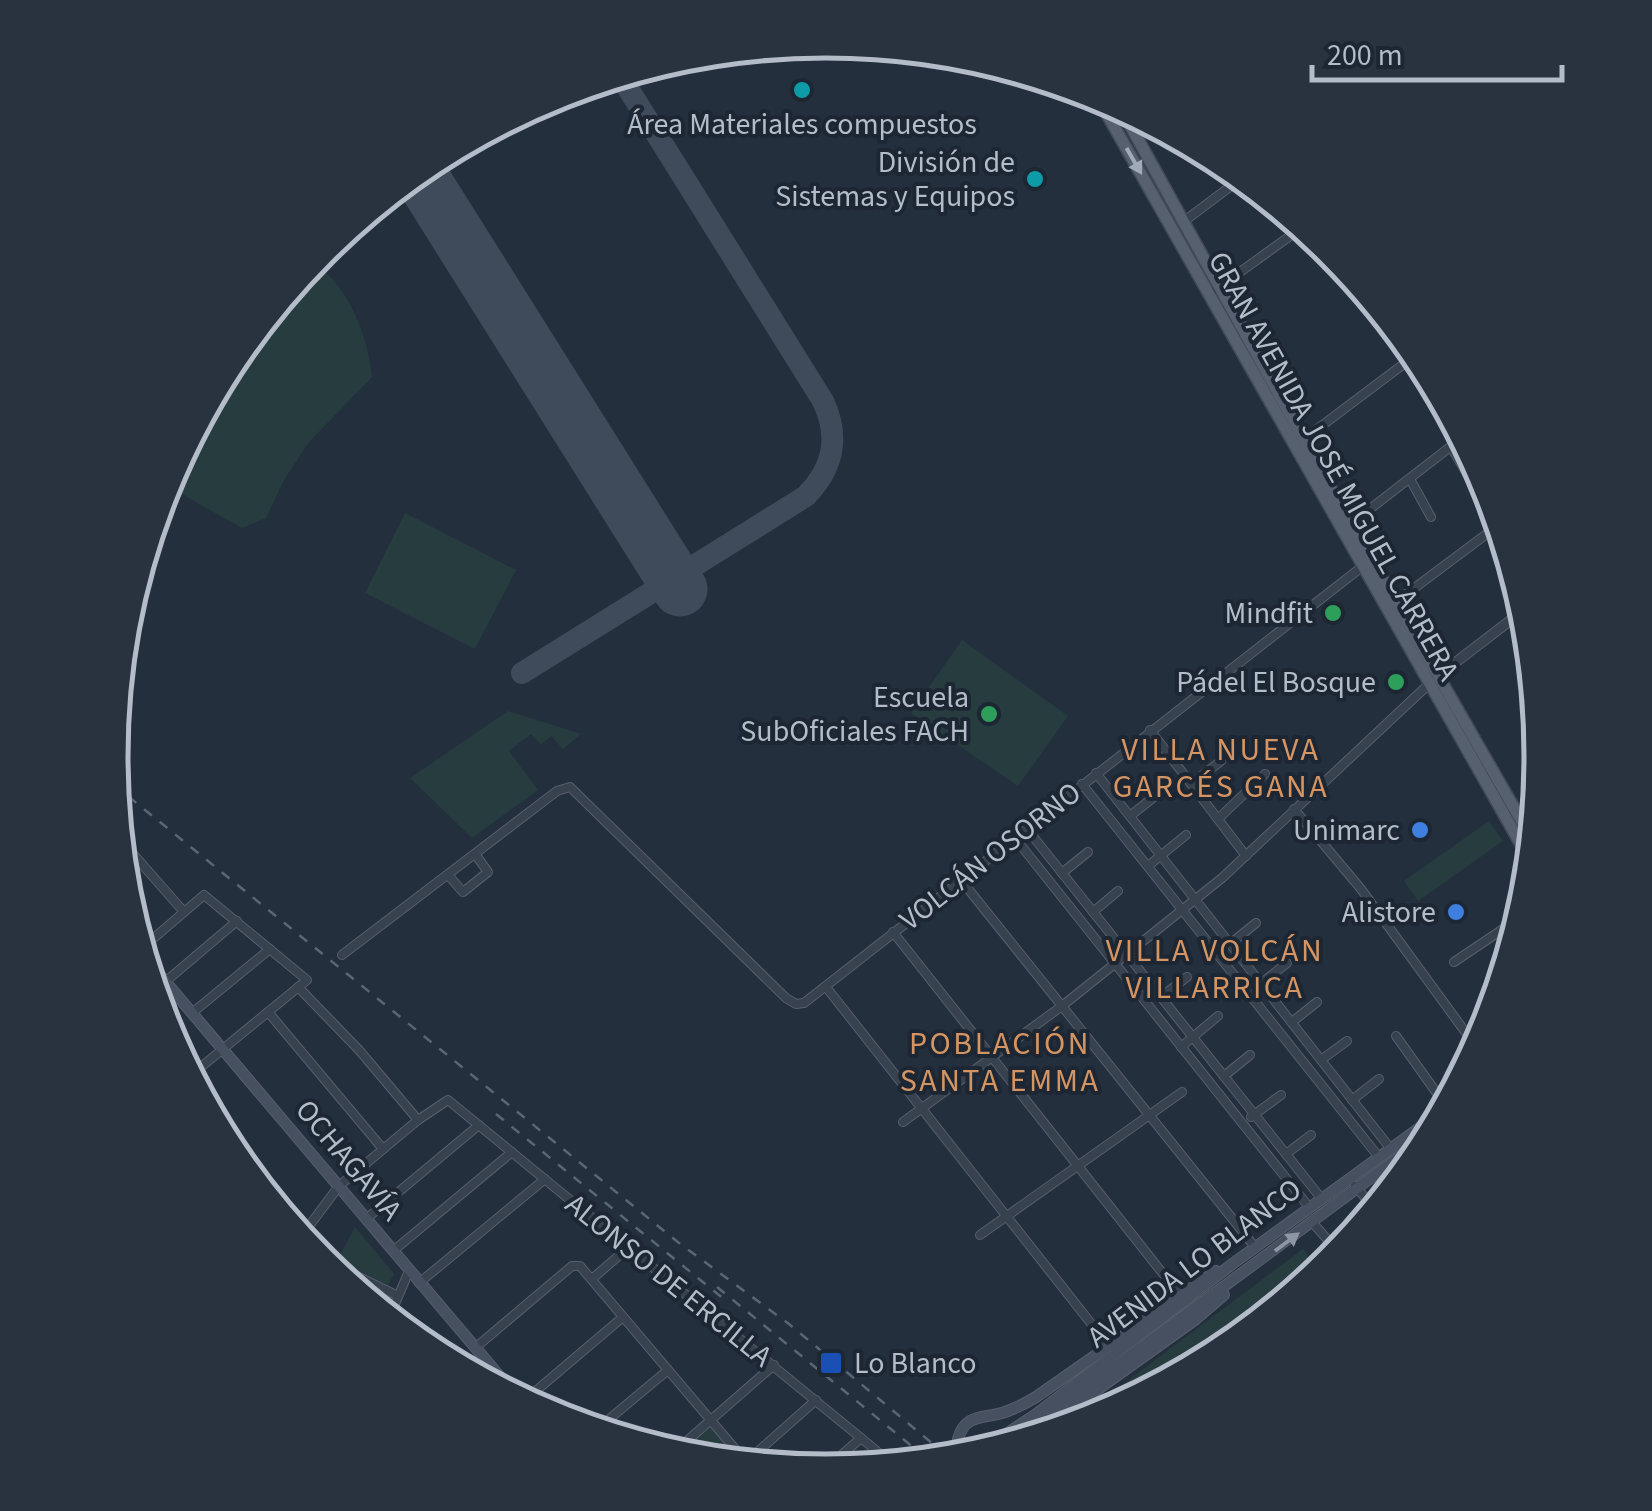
<svg xmlns="http://www.w3.org/2000/svg" width="1652" height="1511" viewBox="0 0 1652 1511" font-family="'Source Sans 3',sans-serif">
<rect width="100%" height="100%" fill="#242f3e"/>
<g fill="#263c3f">
<path d="M310 262C348 281 368 337 372 377L309 442 284 480 266 518 242 528 164 484 231 358Z"/>
<path d="M405 513 516 570 475 649 365 593Z"/>
<path d="M962 640 1068 716 1018 786 911 713Z"/>
<path d="M508 711 581 734 563 749 551 736 541 745 531 734 509 751 538 790 472 838 410 778Z"/>
<path d="M1489 821 1503 841 1418 901 1404 881Z"/>
<path d="M355 1227 394 1274 388 1285 337 1261Z"/>
<path d="M1303 1249 1321 1271 1223 1351 1099 1417 1067 1426Z"/>
<path d="M712 1425 745 1463 692 1458 685 1449Z"/>
</g>
<g fill="none" stroke-linecap="round" stroke-linejoin="round">
<path stroke="#3f4a5a" stroke-width="22" d="M522 673 806 496C834 467 840 437 823 401L619 74"/>
<path stroke="#3f4a5a" stroke-width="55" d="M417 170 680 589"/>
<g stroke="#565f6c" stroke-width="10">
<g id="minor">
<path d="M1183 222 1243 177"/>
<path d="M1208 295 1304 226"/>
<path d="M1304 439 1417 354"/>
<path d="M1451 447 1475 487"/>
<path d="M1410 479 1431 517"/>
<path d="M1348 526 1463 437"/>
<path d="M1397 601 1500 524"/>
<path d="M1150 730 1246 856"/>
<path d="M1096 773 1390 1148"/>
<path d="M1082 784 1378 1156"/>
<path d="M1191 784 1221 761"/>
<path d="M1294 809 1361 889 1477 1048"/>
<path d="M1130 816 1154 797"/>
<path d="M1218 819 1265 774"/>
<path d="M1027 829 1321 1198"/>
<path d="M119 838 184 912"/>
<path d="M1015 838 1309 1207"/>
<path d="M1148 866 1186 835"/>
<path d="M1062 873 1088 852"/>
<path d="M448 875 463 892 488 872 475 854"/>
<path d="M961 880 1255 1247"/>
<path d="M1093 912 1118 891"/>
<path d="M893 932 1179 1294"/>
<path d="M1230 944 1256 923"/>
<path d="M141 949 204 895 307 980 190 1076"/>
<path d="M342 955 557 791 570 787 786 998 796 1004 804 1003 1363 566"/>
<path d="M1454 962 1521 917"/>
<path d="M165 982 237 921"/>
<path d="M298 987 359 1050 418 1120"/>
<path d="M826 987 1108 1345"/>
<path d="M1249 993 1287 963"/>
<path d="M1161 997 1187 977"/>
<path d="M268 1012 383 1149"/>
<path d="M192 1013 270 949"/>
<path d="M1292 1022 1317 1002"/>
<path d="M1396 1036 1446 1106"/>
<path d="M1181 1047 1218 1016"/>
<path d="M1321 1060 1347 1041"/>
<path d="M1224 1076 1250 1055"/>
<path d="M200 1094 219 1117"/>
<path d="M1352 1100 1379 1079"/>
<path d="M1251 1117 1281 1095"/>
<path d="M903 1122 1062 1006 1222 878 1429 684"/>
<path d="M1286 1154 1311 1135"/>
<path d="M1355 1186 1375 1209"/>
<path d="M366 1219 479 1125"/>
<path d="M1313 1223 1339 1253"/>
<path d="M980 1235 1182 1092"/>
<path d="M300 1238 339 1186 418 1120 448 1100 861 1438 885 1458 884 1465"/>
<path d="M393 1251 512 1152"/>
<path d="M314 1255 398 1296"/>
<path d="M592 1279 630 1246"/>
<path d="M419 1283 545 1179"/>
<path d="M389 1318 409 1271"/>
<path d="M475 1348 572 1266H580L747 1463"/>
<path d="M524 1401 623 1317"/>
<path d="M596 1430 668 1370"/>
<path d="M673 1453 774 1365"/>
<path d="M746 1462 816 1400"/>
<path d="M823 1471 861 1438"/>
</g>
</g>
<g stroke="#565f6c" stroke-width="11">
<path id="tertiary" d="M1434 679 1525 609"/>
</g>
<g stroke="#565f6c" stroke-width="12">
<g id="secondary">
<path d="M142 954 518 1398"/>
<path d="M1073 1407 1196 1319 1224 1295"/>
<path d="M1010 1444 1432 1133"/>
<path d="M974 1455 1035 1415 1231 1265 1444 1110"/>
<path d="M966 1457 958 1439C965 1413 984 1419 1005 1412 1016 1408 1026 1403 1036 1397L1216 1271"/>
</g>
</g>
<g stroke="#414a57" stroke-width="14">
<g id="primary">
<path d="M1095 93 1531 862"/>
<path d="M1119 105 1335 496 1533 841"/>
</g>
</g>
<use href="#minor" stroke="#38414e" stroke-width="8"/>
<use href="#tertiary" stroke="#38414e" stroke-width="9"/>
<use href="#secondary" stroke="#465061" stroke-width="10"/>
<use href="#primary" stroke="#56606e" stroke-width="11"/>
<g stroke="#5a6575" stroke-width="2.5" stroke-dasharray="10 10" stroke-linecap="butt">
<path d="M113 784 679 1243 789 1324 951 1459"/>
<path d="M496 1114 725 1300"/>
<path d="M717 1287 930 1461"/>
</g>
</g>
<defs><path id="oneway-solid" d="M-6-.8H1V-3.2L6.5 0L1 3.2V.8H-6Z" transform="scale(2.5)"/></defs>
<use fill="#a1aab7" href="#oneway-solid" transform="translate(1134 161) rotate(60)"/>
<use fill="#8e96a5" href="#oneway-solid" transform="translate(1287 1242) rotate(-37)"/>
<g fill="#0f9aa8" stroke="#1d2633" stroke-width="4">
<circle cx="802" cy="90" r="10"/>
<circle cx="1035" cy="179" r="10"/>
</g>
<g fill="#2e9e5b" stroke="#1d2633" stroke-width="4">
<circle cx="1333" cy="613" r="10"/>
<circle cx="1396" cy="682" r="10"/>
<circle cx="989" cy="714" r="10"/>
</g>
<g fill="#3f7fe0" stroke="#1d2633" stroke-width="4">
<circle cx="1420" cy="830" r="10"/>
<circle cx="1456" cy="912" r="10"/>
</g>
<rect fill="#1a4fb4" stroke="#1d2633" stroke-width="4" x="819" y="1351" width="24" height="24" rx="5"/>
<g text-anchor="middle" stroke-width="8" stroke-linejoin="round" paint-order="stroke">
<g font-size="30" fill="#b4bcc9" stroke="#1d2633" text-anchor="end">
<text x="802" y="134" text-anchor="middle">Área Materiales compuestos</text>
<text x="1015" y="172">División de<tspan x="1015" dy="34">Sistemas y Equipos</tspan></text>
<text x="1313" y="623">Mindfit</text>
<text x="1376" y="692">Pádel El Bosque</text>
<text x="969" y="707">Escuela<tspan x="969" dy="34">SubOficiales FACH</tspan></text>
<text x="1400" y="840">Unimarc</text>
<text x="1436" y="922">Alistore</text>
<text x="854" y="1373" text-anchor="start">Lo Blanco</text>
</g>
<g font-size="30" fill="#b4bcc9" stroke="#1d2633">
<text transform="translate(1334 466) rotate(61)" y="10">GRAN AVENIDA JOSÉ MIGUEL CARRERA</text>
<text transform="translate(990 856) rotate(-38)" y="10">VOLCÁN OSORNO</text>
<text transform="translate(349 1160) rotate(50)" y="10">OCHAGAVÍA</text>
<text transform="translate(1194 1263) rotate(-37)" y="10">AVENIDA LO BLANCO</text>
<text transform="translate(669 1280) rotate(39)" y="10">ALONSO DE ERCILLA</text>
</g>
<g font-size="32" letter-spacing="2.5" fill="#d59563" stroke="#1d2633">
<text x="1221" y="760">VILLA NUEVA<tspan x="1221" dy="37">GARCÉS GANA</tspan></text>
<text x="1215" y="961">VILLA VOLCÁN<tspan x="1215" dy="37">VILLARRICA</tspan></text>
<text x="1000" y="1054">POBLACIÓN<tspan x="1000" dy="37">SANTA EMMA</tspan></text>
</g>
</g>
<path d="M0 0H1652V1511H0ZM128 756a698 698 0 1 1 1396 0a698 698 0 1 1-1396 0Z" fill="#29323f" fill-rule="evenodd"/>
<path fill="none" stroke="#b4bcc9" stroke-width="5" d="M128 756a698 698 0 1 1 1396 0a698 698 0 1 1-1396 0Z"/>
<path d="M1312 65v15h250v-15" fill="none" stroke="#b4bcc9" stroke-width="5"/>
<text x="1327" y="65" font-size="30" fill="#b4bcc9" stroke="#1d2633" stroke-width="8" paint-order="stroke">200 m</text>
</svg>
